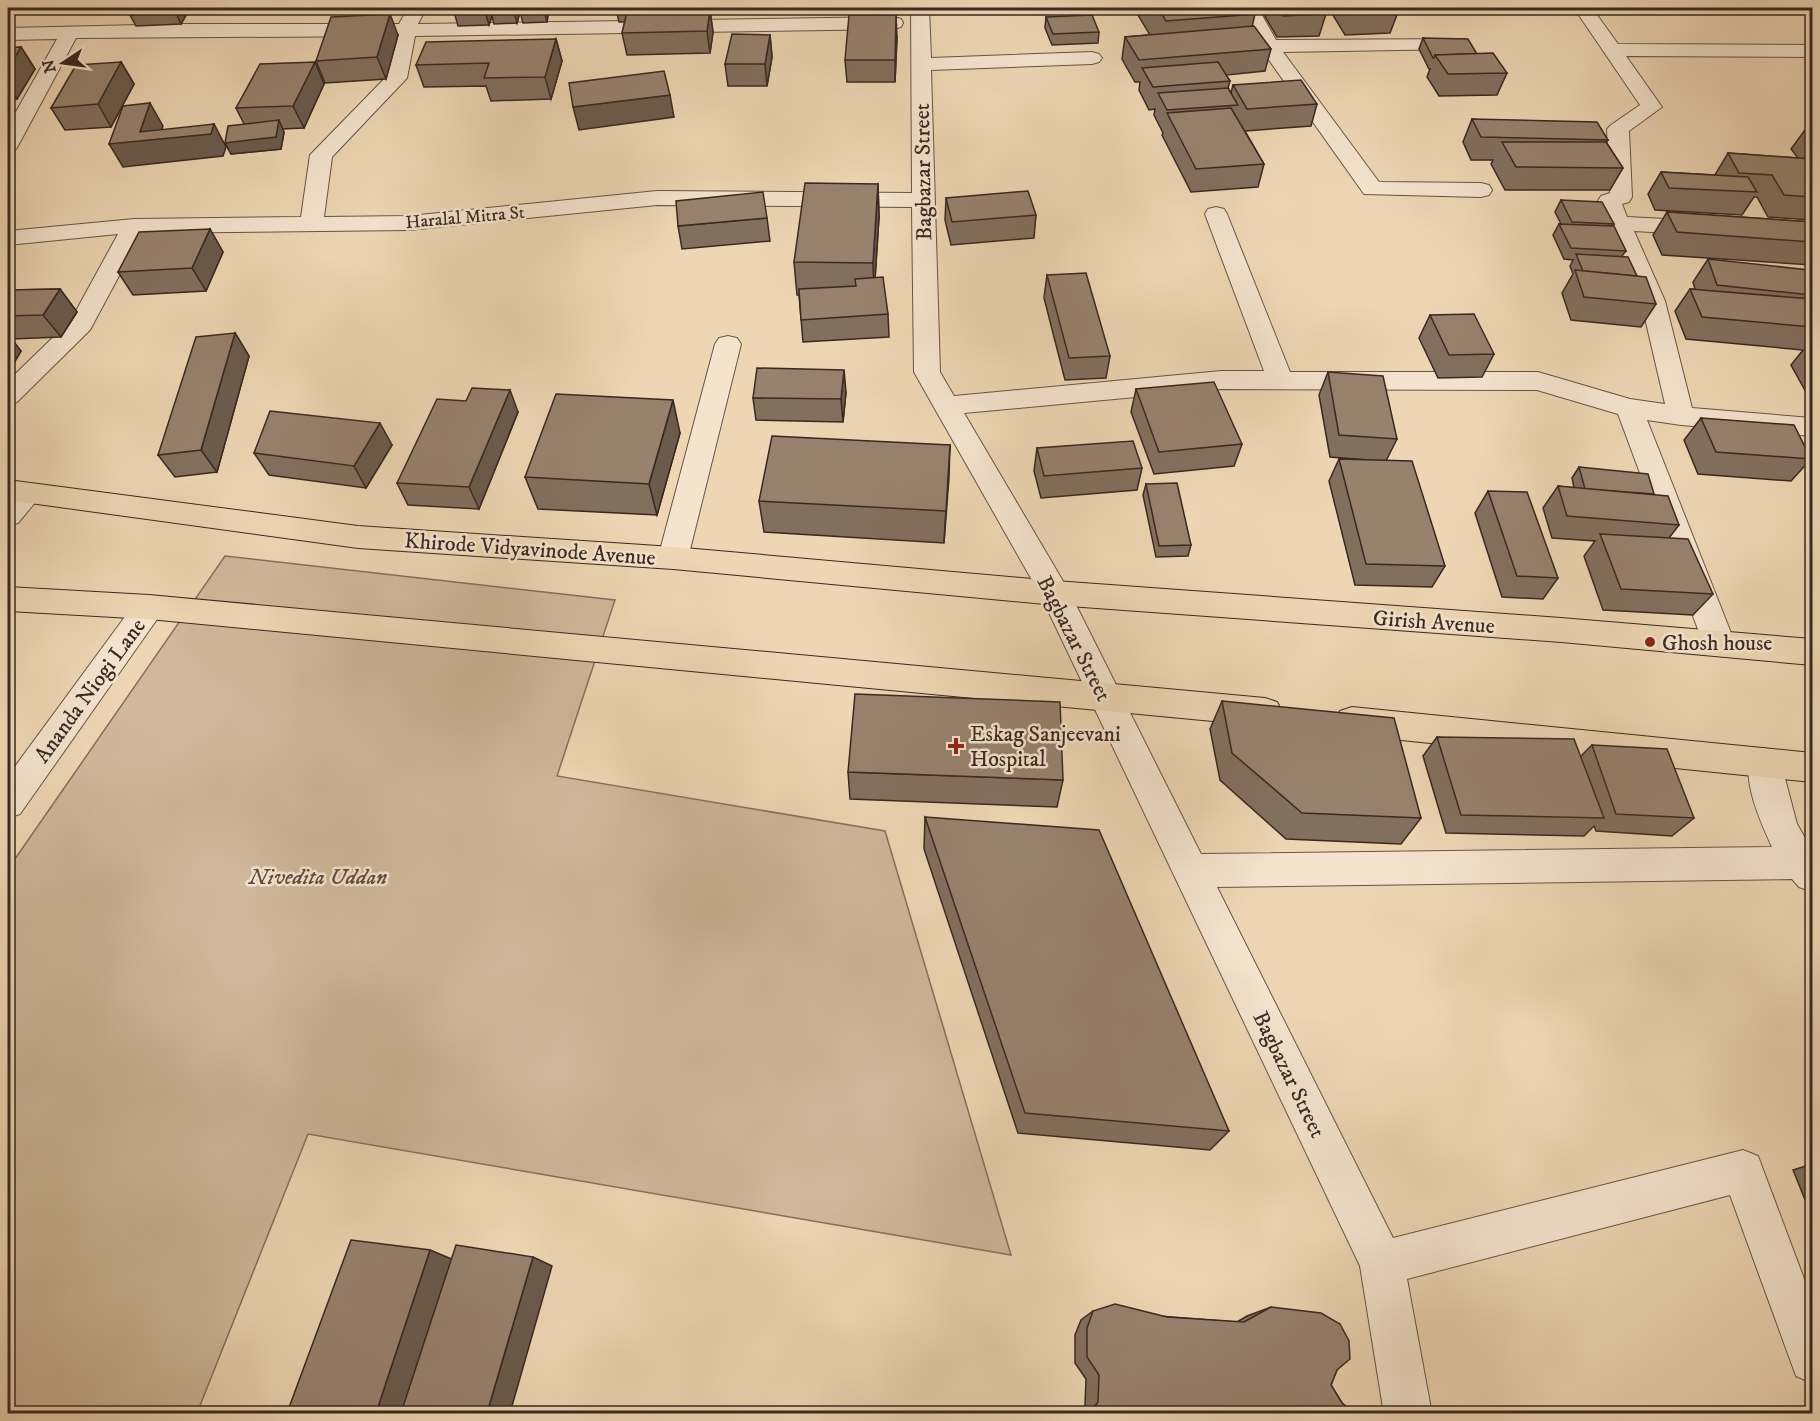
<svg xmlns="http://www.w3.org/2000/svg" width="1820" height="1421" viewBox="0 0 1820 1421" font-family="'IM FELL DW Pica',serif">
<rect width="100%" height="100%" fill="#eed6b4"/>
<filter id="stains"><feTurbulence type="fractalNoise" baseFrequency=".00333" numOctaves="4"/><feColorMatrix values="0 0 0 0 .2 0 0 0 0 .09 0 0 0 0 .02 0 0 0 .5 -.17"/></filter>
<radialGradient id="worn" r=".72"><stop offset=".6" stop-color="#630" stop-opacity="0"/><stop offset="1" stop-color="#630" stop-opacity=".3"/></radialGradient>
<path fill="#cfb89b" stroke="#84705e" stroke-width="1.5" d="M225 556 615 600 557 776 885 831 1011 1255 308 1134 197 1413 8 1414V869Z"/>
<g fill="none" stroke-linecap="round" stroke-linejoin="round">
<g stroke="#665446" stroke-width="2">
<g id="minor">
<path d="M408 8H420L424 12 418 24 894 17 901 19 903 23 901 27 894 29 415 36 407 78 332 157 324 217 409 216 657 191 912 193 911 8H929L931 58 1092 52 1099 54 1102 58 1099 62 1092 64 931 70 940 372 954 396 1221 371H1264L1205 214 1208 209 1216 207 1224 209 1227 214 1290 372H1538L1630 399 1665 404 1641 301 1598 201 1601 196 1610 193 1607 129 1611 125 1640 105 1574 8H1592L1618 44 1812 45V57L1626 56 1662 107 1629 131 1632 197 1629 202 1622 204 1627 217 1704 221 1712 223 1716 228 1712 233 1704 235 1634 231 1665 301 1692 408 1812 418V436L1681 425 1647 420 1735 643 1730 652 1719 656 1708 652 1703 643 1618 414 1537 390 1221 389 964 413 1070 593 1201 854 1772 847C1761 823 1740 777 1752 753L1764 748 1776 753 1781 763 1797 824 1812 850V892L1799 887 1792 879 1217 887 1393 1238 1743 1150 1758 1156 1812 1300V1383L1796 1376 1730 1195 1407 1279 1432 1414H1384L1360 1266 1041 596 914 372 912 207 657 205 409 230 142 233 90 330 17 402 8 405V381L71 320 118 234 8 245V231L134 219 301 217 310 155 387 76 395 36 76 38 19 144 16 149 8 150V126L57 39 8 40V28L186 24H399Z"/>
<path d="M1240 8H1258L1276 40 1465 39 1468 43 1465 47 1458 49 1283 52 1379 182 1481 183 1489 185 1492 190 1489 195 1481 197 1364 194 1259 46Z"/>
<path d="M1792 8H1810L1811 9 1809 13C1801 15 1796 15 1792 8Z"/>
<path d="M728 336 737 338 741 344 688 558 684 566 673 569 662 566 658 558 715 344 719 338Z"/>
<path d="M29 483 39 486 43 493 18 523 8 526V498L19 486Z"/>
<path d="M149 595 160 599 164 607 160 615 20 814 8 818V776L138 599Z"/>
</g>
</g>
<g stroke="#392822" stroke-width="2">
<g id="major">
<path d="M8 480 358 526 673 547 1055 581 1561 618 1812 639V665L1561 642 1055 605 673 569 358 548 8 500Z"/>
<path d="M8 587 149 595 1265 698 1277 702 1282 712 1277 722 1265 726 149 619 8 611Z"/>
<path d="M1352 707 1812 753V782L1352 735 1340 731 1335 721 1340 711Z"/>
</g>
</g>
<use href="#minor" fill="#f4e4ce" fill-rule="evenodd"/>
<use href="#major" fill="#eed6b4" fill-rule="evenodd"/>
</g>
<g fill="#82705f" stroke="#392822" stroke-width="1.5">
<path d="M39 8H98V9L41 11Z"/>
<path d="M190 8 181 24 136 26 130 15Z"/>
<path d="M453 8H521L517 23 494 24 492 16 489 25 458 26Z"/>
<path d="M549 8 547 22 523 23 520 12Z"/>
<path d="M616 8H649V12L710 11 713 32 710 53 627 55 622 33 625 22H619Z"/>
<path d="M1136 8H1250L1255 14 1252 27 1271 49 1265 71 1226 75 1230 81 1228 88 1231 93 1233 85 1317 104 1311 126 1245 131 1264 164 1258 187 1191 192 1162 135 1163 133 1154 115 1155 109 1149 110 1139 90 1140 82H1135L1122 59 1125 37 1150 35 1135 10Z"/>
<path d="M1264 8H1321L1326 14 1319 36 1277 37 1263 13Z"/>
<path d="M1332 8H1395L1398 12 1390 33 1345 35 1331 12Z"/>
<path d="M1603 8H1680L1679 10 1607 12Z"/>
<path d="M1046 17 1099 32 1098 43 1052 45 1045 28Z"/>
<path d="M398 35 386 79 325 83 316 61Z"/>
<path d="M770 35 772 57 767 86H728L725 64Z"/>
<path d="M897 37 895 82H847L845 60Z"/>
<path d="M1423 38 1477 54 1507 73 1497 95 1439 96 1427 77 1430 69H1429L1419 49Z"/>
<path d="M556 39 562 61 551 99 491 101 486 86 424 87 416 65Z"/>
<path d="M21 47 35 69 17 99 8 100V48Z"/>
<path d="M121 62 134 84 111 127 65 130 51 108Z"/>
<path d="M324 84 304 128 282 129 284 132 281 149 231 154 225 143 244 124 236 108Z"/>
<path d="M1472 119 1608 140 1606 142 1623 168 1610 190H1505L1491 164 1493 160H1471L1463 142Z"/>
<path d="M1807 127H1812V220L1768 217 1757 197H1754L1742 215 1655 210 1648 194 1661 172 1715 175 1728 153 1798 158 1791 149Z"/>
<path d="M878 184 879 217 875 278 888 314 889 337 803 342 799 295H797L794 262Z"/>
<path d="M946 198 1036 215 1034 238 951 245 945 220Z"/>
<path d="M1561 200 1614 224 1613 226 1626 251 1622 256 1637 276 1656 304 1641 327 1571 320 1562 293 1573 274 1570 266 1573 260 1564 259 1553 235 1559 224H1561L1555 212Z"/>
<path d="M1667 212 1812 222V265L1662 255 1653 235Z"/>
<path d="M767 218 770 241 682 249 678 226Z"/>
<path d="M210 229 223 252 206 291 133 295 118 272Z"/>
<path d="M1708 259 1812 277V403L1791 365 1803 350 1686 339 1675 311 1690 289H1695L1693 282Z"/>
<path d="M1047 275 1110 356 1106 378 1065 380 1044 298Z"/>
<path d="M60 289 77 312 61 337 11 339 21 351 8 373V290Z"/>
<path d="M1430 315 1494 354 1482 377 1438 378 1419 338Z"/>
<path d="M235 333 249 356 217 472 175 477 158 455Z"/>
<path d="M1328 372 1397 439 1386 461 1445 566 1432 587 1355 585 1329 481 1339 459 1368 460 1330 457 1319 395Z"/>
<path d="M1136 389 1242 444 1234 466 1154 474 1131 412Z"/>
<path d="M846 392 843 422 756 420 753 398Z"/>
<path d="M466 401 518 412 479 509 408 505 397 483Z"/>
<path d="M1701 418 1811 459 1791 481 1698 474 1684 440Z"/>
<path d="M680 433 657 515 538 509 525 477Z"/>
<path d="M392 445 366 488 269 475 254 453Z"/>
<path d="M950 445 944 543 764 532 759 501Z"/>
<path d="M1037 448 1142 468 1137 490 1041 498 1034 471Z"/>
<path d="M1579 467 1654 494 1679 525 1669 538 1713 594 1693 615 1603 610 1584 556 1595 541 1552 538 1543 508 1558 486 1574 488 1572 478Z"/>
<path d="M1146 484 1191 545 1188 556 1156 557 1143 495Z"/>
<path d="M1488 491 1558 578 1543 599 1502 597 1475 513Z"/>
<path d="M1222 701 1421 818 1401 844 1286 839 1220 780 1210 729Z"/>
<path d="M1437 737 1580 757 1592 745 1694 818 1672 836 1596 831 1594 826 1584 836 1446 833 1423 756Z"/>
<path d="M848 772 1063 780 1057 807 850 799Z"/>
<path d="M925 817 1229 1131 1210 1150 1018 1133 924 849Z"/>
<path d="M1812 1164V1217L1793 1170Z"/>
<path d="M1271 1307 1337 1370 1331 1385 1342 1403 1355 1413H1079L1085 1405 1086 1379 1075 1363V1335L1081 1320 1093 1311 1237 1322 1247 1316Z"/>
</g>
<g fill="#6a5b4d" stroke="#392822" stroke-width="1.5">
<path d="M179 8H190L181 24 176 13Z"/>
<path d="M484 8H495L491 13 492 16 489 25Z"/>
<path d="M515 8H521L517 23 514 12Z"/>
<path d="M544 8H549L547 22 544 11Z"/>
<path d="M710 11 713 32 710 53 707 31Z"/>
<path d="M390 14 398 35 386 79 377 57Z"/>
<path d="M896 15 897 37 895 82V60Z"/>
<path d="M770 35 772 57 767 86 765 64Z"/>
<path d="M556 39 562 61 551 99 545 77Z"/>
<path d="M21 47 35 69 17 99 8 84V69Z"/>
<path d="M121 62 134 84 111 127 98 104Z"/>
<path d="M315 62 324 84 304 128 293 106Z"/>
<path d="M670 95 674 117 579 130 573 107Z"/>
<path d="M150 103 163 126 158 139 214 124 226 147 223 156 123 167 109 144 140 132Z"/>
<path d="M279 120 284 132 281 149 231 154 225 143Z"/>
<path d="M878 184 879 217 874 296 873 263Z"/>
<path d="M210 229 223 252 206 291 192 268Z"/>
<path d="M60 289 77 312 61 337 43 315Z"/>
<path d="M235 333 249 356 217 472 201 450Z"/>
<path d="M8 334 21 351 8 373Z"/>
<path d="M844 370 846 392 843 422 841 399Z"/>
<path d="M510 390 518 412 479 509 469 487Z"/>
<path d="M673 400 680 433 657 515 649 484Z"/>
<path d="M380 423 392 445 366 488 354 466Z"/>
<path d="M950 445 949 478 944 543 946 511Z"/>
<path d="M430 1250 454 1260 406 1413H376Z"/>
<path d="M533 1257 552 1266 510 1413H487Z"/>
</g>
<g fill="#97826e" stroke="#392822" stroke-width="1.5">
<path d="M134 8H179L176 13 130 15Z"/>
<path d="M493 8H515L514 12 491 13Z"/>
<path d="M521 8H544V11L520 12Z"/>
<path d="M1158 8H1250L1255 14 1166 21Z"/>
<path d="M1278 8H1321L1326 14 1283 16Z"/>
<path d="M1348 8H1395L1398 12 1352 14Z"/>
<path d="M710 11 707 31 622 33 627 12Z"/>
<path d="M390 14 377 57 316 61 331 17Z"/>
<path d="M849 15H896L895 60H845Z"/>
<path d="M1092 15 1099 32 1053 34 1046 17Z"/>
<path d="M1254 26 1271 49 1139 60 1125 37Z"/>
<path d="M732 34 770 35 765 64H725Z"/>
<path d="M1423 38 1468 39 1477 54 1435 55 1434 58H1433Z"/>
<path d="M556 39 545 77 484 78 489 63 416 65 426 42Z"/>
<path d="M21 47 8 69V48Z"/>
<path d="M1493 53 1507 73 1448 74 1435 55Z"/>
<path d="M121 62 98 104 51 108 76 65Z"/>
<path d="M315 62 293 106 236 108 260 64Z"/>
<path d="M1218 62 1230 81 1153 87 1142 68Z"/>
<path d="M664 71 670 95 573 107 569 83Z"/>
<path d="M1301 80 1317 104 1247 109 1233 85Z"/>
<path d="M1228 88 1238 105 1167 110 1158 93Z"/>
<path d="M150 103 140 132 214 124 211 134 109 144 123 106Z"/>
<path d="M1231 108 1264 164 1196 169 1167 113Z"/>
<path d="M1472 119 1597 122 1608 140 1481 137Z"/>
<path d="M279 120 276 137 225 143 228 126Z"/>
<path d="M1807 127H1812V134Z"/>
<path d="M1502 142H1606L1623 168 1516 167Z"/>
<path d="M1728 153 1812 159V197L1784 195 1772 175 1739 173Z"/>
<path d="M1661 172 1748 177 1757 192 1669 188Z"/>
<path d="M805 183 878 184 873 263 794 262Z"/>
<path d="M1028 191 1036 215 952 222 946 198Z"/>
<path d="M763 192 767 218 678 226 676 201Z"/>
<path d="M1561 200 1602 202 1614 224 1572 222Z"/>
<path d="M1667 212 1812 222V242L1677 232Z"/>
<path d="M1559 224 1614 226 1626 251 1571 248Z"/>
<path d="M210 229 192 268 118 272 139 232Z"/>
<path d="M1576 254 1628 257 1637 276 1583 271Z"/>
<path d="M1708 259 1809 270 1812 277V295L1717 285Z"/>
<path d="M1575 270 1646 277 1656 304 1584 297Z"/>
<path d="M1086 273 1110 356 1069 358 1047 275Z"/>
<path d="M883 277 888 314 801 320 799 289 856 286 855 279Z"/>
<path d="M60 289 43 315 8 316V290Z"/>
<path d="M1690 289 1812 299V327L1702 317Z"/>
<path d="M1474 314 1494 354 1449 355 1430 315Z"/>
<path d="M235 333 201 450 158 455 196 337Z"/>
<path d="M757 368 844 370 841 399 753 398Z"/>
<path d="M1328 372 1383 376 1397 439 1339 435Z"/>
<path d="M1214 382 1242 444 1159 452 1136 389Z"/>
<path d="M472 388 510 390 469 487 397 483 437 399 466 401Z"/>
<path d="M556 394 673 400 649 484 525 477Z"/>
<path d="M270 411 380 423 354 466 254 453Z"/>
<path d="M1701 418 1794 425 1811 459 1716 452Z"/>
<path d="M772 436 950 445 946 511 759 501Z"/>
<path d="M1133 441 1142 468 1044 476 1037 448Z"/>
<path d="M1339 459 1412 461 1445 566 1366 564Z"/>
<path d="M1579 467 1648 474 1654 494 1585 489Z"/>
<path d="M1177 483 1191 545 1159 546 1146 484Z"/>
<path d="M1558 486 1668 496 1679 525 1567 516Z"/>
<path d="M1488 491 1527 492 1558 578 1517 576Z"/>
<path d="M1600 534 1688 539 1713 594 1621 589Z"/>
<path d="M855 694 1060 702 1063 780 848 772Z"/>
<path d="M1222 701 1394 718 1421 818 1302 813 1232 753Z"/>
<path d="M1437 737 1574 739 1604 818 1461 815Z"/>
<path d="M1592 745 1667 749 1694 818 1616 814Z"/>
<path d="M925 817 1099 830 1229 1131 1025 1113Z"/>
<path d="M351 1240 430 1250 376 1413H287Z"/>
<path d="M456 1245 533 1257 487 1413H401Z"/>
<path d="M1115 1304 1167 1317 1244 1322 1271 1307 1321 1313 1340 1324 1349 1341 1350 1359 1337 1370 1331 1385 1342 1403 1355 1413H1090L1098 1402 1099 1375 1087 1357V1328L1093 1311Z"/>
</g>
<g fill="#8f2418" stroke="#f4e4ce" stroke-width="2">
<circle cx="1650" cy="642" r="6"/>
<path d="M953 737h6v6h6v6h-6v6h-6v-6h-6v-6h6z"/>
</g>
<g text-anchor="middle" stroke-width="5" stroke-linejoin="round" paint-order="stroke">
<g font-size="18" fill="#392822" stroke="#f4e4ce">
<text transform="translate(465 217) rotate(-5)" y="6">Haralal Mitra St</text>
</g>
<g font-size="22" fill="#392822" stroke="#f4e4ce">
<text transform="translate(922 172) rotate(-91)" y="8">Bagbazar Street</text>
<text transform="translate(530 548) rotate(4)" y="8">Khirode Vidyavinode Avenue</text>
<text transform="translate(1434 621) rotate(4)" y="8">Girish Avenue</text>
<text transform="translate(1075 638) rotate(63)" y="8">Bagbazar Street</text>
<text transform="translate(89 690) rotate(-54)" y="8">Ananda Niogi Lane</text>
<text transform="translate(1290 1074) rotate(64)" y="8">Bagbazar Street</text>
</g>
<g font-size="22" fill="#392822" stroke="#f4e4ce" text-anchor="start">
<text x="1662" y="650">Ghosh house</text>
<text x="970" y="741">Eskag Sanjeevani<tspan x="970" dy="25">Hospital</tspan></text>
</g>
<g font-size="22" font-style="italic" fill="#5e4c40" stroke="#f4e4ce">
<text x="318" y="884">Nivedita Uddan</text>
</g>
</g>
<rect width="1820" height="1421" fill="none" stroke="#eed6b4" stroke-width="30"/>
<rect x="9" y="9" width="1802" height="1403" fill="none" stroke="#392822" stroke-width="3"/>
<rect x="15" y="15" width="1790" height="1391" fill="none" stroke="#392822" stroke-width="1.5"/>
<g transform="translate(63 63) rotate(257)" stroke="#f4e4ce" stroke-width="4.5" paint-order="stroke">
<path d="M0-4.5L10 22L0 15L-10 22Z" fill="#392822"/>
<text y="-9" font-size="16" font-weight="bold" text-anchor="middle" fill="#392822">N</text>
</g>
<rect width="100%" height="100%" filter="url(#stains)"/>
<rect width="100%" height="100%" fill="url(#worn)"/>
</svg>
